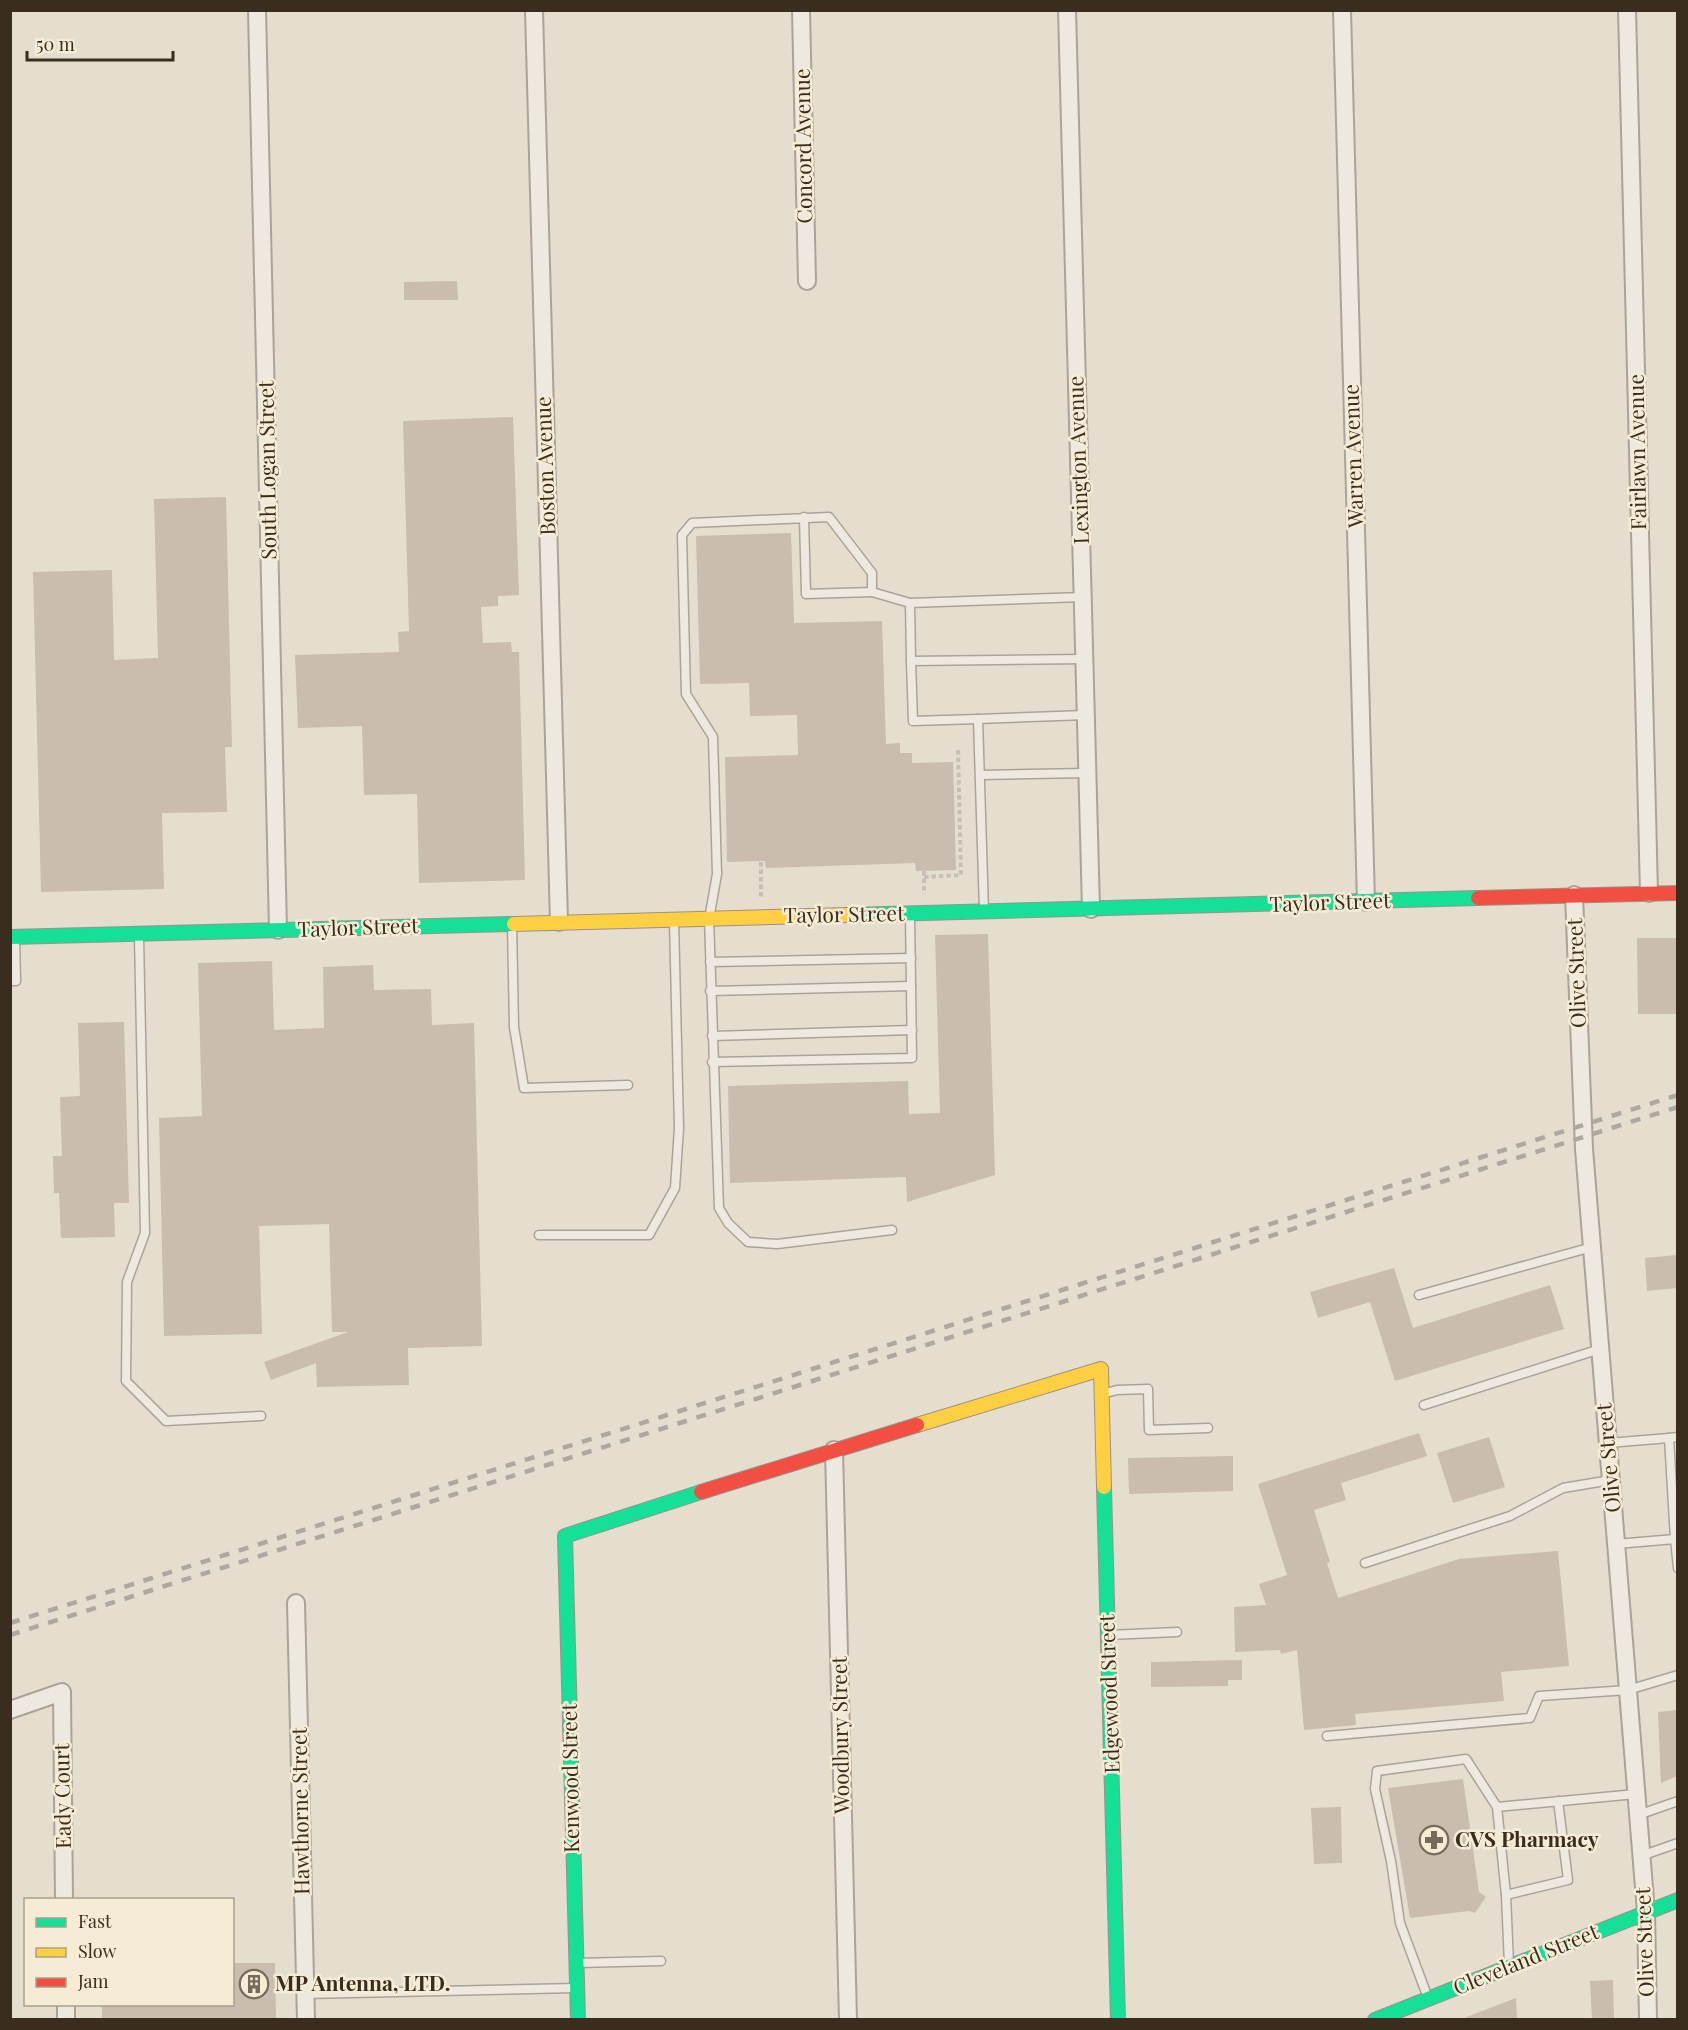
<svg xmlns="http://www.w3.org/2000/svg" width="1688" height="2030" viewBox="0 0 1688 2030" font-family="'Playfair Display',serif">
<rect width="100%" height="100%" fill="#e5decf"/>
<g fill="#cabcaf">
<path d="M457 281 458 300H404V282Z"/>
<path d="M513 417 519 595 498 596V606L481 607 483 643 511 642 512 652H519L525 880 419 883 417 794 364 795 362 726 298 728 295 655 399 652 398 632 409 631 403 421Z"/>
<path d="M226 497 232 747H225L227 812 162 813 164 889 41 892 33 572 112 570 114 660 158 658 154 499Z"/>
<path d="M791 533 794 623 882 621 886 744 900 743V753H912V763L953 762 956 870 916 871 915 863 766 868 765 861 727 862 725 757 798 755 797 715 750 716 749 683 700 684 696 536Z"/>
<path d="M988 934 995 1175 907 1202 906 1177 730 1183 728 1086 908 1081 909 1114 940 1113 935 935Z"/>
<path d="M1637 938H1677V1014H1638Z"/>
<path d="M272 961 274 1030 324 1028 323 967 373 965 374 990 431 989 432 1025 474 1023 482 1346 408 1348 409 1385 317 1387 316 1363 271 1380 264 1362 348 1332H332L329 1224 259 1226 262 1334 164 1336 159 1118 202 1116 198 963Z"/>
<path d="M124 1022 129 1203H114L115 1237 61 1238 59 1193H54L53 1156H62L60 1097 80 1096 78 1023Z"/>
<path d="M1677 1255V1288L1647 1291 1645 1258Z"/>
<path d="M1394 1268 1413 1328 1550 1285 1564 1329 1395 1381 1370 1302 1318 1318 1310 1292Z"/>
<path d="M1419 1433 1427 1456 1341 1483 1346 1500 1314 1510 1330 1562 1327 1563 1338 1598 1459 1559 1558 1551 1569 1666 1501 1672 1504 1701 1355 1714 1356 1725 1304 1730 1297 1650 1281 1654 1280 1650 1235 1652 1234 1607 1266 1605 1259 1584 1287 1575 1258 1484Z"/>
<path d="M1489 1437 1505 1487 1453 1503 1437 1453Z"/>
<path d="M1233 1456V1491L1129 1494 1128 1458Z"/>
<path d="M1242 1660V1680H1228V1686L1151 1687V1662Z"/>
<path d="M1677 1710V1776L1661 1783 1658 1712Z"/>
<path d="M1463 1779 1479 1892 1486 1897 1475 1913 1469 1911 1410 1918 1388 1788Z"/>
<path d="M1341 1807 1342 1863 1314 1864 1311 1808Z"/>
<path d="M232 1963H275L276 2019H102V2004H232Z"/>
<path d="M1613 1980 1614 2019H1592L1590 1981Z"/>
<path d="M1516 1998 1517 2019H1464V2018Z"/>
</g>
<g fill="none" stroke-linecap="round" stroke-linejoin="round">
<g stroke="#aba397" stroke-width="11">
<g id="lane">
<path d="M804 517 806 594 872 592V573L829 517 692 523 682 535 686 694 713 737 717 874 709 919 719 1208 728 1223 748 1242 777 1244 892 1230"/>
<path d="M872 592 910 603"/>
<path d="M1083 597 910 603 911 661 1084 659"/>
<path d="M911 661 913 721 978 719"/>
<path d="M981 775 1087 773"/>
<path d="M984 911 978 719 1086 715"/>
<path d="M512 924 514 1027 524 1088 628 1085"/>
<path d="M139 936 145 1233 127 1282 126 1381 166 1421 261 1416"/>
<path d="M710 962 911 958"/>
<path d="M10 981H16L15 937"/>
<path d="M710 991 911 986"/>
<path d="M712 1036 912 1030"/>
<path d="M712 1062 912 1058 910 914"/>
<path d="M539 1235H649L675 1188 679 1128 674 920"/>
<path d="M1419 1295 1592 1247"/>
<path d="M1102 1394 1117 1390 1148 1389 1149 1430 1208 1428"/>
<path d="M1424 1405 1600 1349"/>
<path d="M1608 1443 1669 1438"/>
<path d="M1675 1539 1669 1438 1678 1437"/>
<path d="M1616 1544 1675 1539 1678 1568"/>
<path d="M1365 1563 1510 1516 1563 1488 1611 1480"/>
<path d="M1109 1635 1177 1632"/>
<path d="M1327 1736 1530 1718 1539 1696 1628 1690 1678 1675"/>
<path d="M1497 1807 1636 1794"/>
<path d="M1638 1815 1678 1801"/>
<path d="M1641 1856 1678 1843"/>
<path d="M577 1963 661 1961"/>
<path d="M1509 1964 1506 1895 1568 1880 1558 1801"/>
<path d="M305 1994 575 1988"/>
<path d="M1428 1998 1400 1923 1391 1861 1375 1789 1377 1771 1466 1759 1497 1807 1506 1895"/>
</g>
</g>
<g stroke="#aba397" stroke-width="20">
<g id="street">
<path d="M257 10 278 930"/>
<path d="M534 10 559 922"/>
<path d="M801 10 807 281"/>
<path d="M1067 10 1091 909"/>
<path d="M1342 10 1366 902"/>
<path d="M1627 10 1649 893"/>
<path d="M1574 895 1584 1149 1646 1912 1648 2020"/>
<path d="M834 1450 848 2020"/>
<path d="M296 1603 306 2020"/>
<path d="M10 1710 62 1692 64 1900"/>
<path d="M66 2004V2020"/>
</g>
</g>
<g stroke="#9a9287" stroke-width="16">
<g id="fast">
<path d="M848 915 1478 898"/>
<path d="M10 937 514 924"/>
<path d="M1104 1487 1118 2020"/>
<path d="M578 2020 565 1536 701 1492"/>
<path d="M1375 2020 1678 1900"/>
</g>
</g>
<g stroke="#9a9287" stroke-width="16">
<g id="slow">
<path d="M514 924 848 915"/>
<path d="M917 1425 1101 1369 1104 1487"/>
</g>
</g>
<g stroke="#9a9287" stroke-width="16">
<g id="jam">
<path d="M1478 898 1678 893"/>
<path d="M701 1492 917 1425"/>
</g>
</g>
<g stroke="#c6c0b7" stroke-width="4" stroke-dasharray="4.5 3" stroke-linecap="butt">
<path d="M761 862V899"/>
<path d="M924 871V894"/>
<path d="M924 877 961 875 958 750"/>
</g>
<use href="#lane" stroke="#eee9e0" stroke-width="8"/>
<use href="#street" stroke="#eee9e0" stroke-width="16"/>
<use href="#fast" stroke="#16e098" stroke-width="14"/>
<use href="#slow" stroke="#ffcf43" stroke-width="14"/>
<use href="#jam" stroke="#f24e42" stroke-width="14"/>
<g stroke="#ada8a0" stroke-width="4.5" stroke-dasharray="10 10" stroke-linecap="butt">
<path d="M10 1623 1678 1095"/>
<path d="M10 1635 1678 1107"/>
</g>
</g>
<defs>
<g id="pharmacy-ring" transform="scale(1.5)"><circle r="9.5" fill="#f6ecd5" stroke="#766a5d" stroke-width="1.5"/><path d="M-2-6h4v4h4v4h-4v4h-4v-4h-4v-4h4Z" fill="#766a5d"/></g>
<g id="building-ring" transform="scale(1.5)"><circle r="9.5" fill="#f6ecd5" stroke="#766a5d" stroke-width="1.5"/><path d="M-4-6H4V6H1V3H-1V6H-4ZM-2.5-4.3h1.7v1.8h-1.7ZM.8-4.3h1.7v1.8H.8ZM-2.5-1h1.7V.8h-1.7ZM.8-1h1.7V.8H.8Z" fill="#766a5d"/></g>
</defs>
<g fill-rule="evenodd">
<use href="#pharmacy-ring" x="1434" y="1840"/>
<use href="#building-ring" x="254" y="1984"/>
</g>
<g text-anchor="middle" stroke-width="5" stroke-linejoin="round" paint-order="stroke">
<g font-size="21" fill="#3a2c1f" stroke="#f6ecd5">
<text transform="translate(804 146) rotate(-91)" y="7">Concord Avenue</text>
<text transform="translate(1638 452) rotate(-91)" y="7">Fairlawn Avenue</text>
<text transform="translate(1354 456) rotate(-92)" y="7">Warren Avenue</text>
<text transform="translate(1079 460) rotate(-92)" y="7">Lexington Avenue</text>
<text transform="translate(546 466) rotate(-92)" y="7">Boston Avenue</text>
<text transform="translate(268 470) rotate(-91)" y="7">South Logan Street</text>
<text transform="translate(1330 903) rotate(-2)" y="7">Taylor Street</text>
<text transform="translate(844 915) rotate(-1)" y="7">Taylor Street</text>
<text transform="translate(358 928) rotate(-2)" y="7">Taylor Street</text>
<text transform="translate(1577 973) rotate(-92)" y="7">Olive Street</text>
<text transform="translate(1609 1458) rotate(-95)" y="7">Olive Street</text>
<text transform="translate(1110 1694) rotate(-92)" y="7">Edgewood Street</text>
<text transform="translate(841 1735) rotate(-91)" y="7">Woodbury Street</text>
<text transform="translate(571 1778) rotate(-91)" y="7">Kenwood Street</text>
<text transform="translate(63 1796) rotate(-91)" y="7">Eady Court</text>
<text transform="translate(301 1811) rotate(-91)" y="7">Hawthorne Street</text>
<text transform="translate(1645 1942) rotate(-92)" y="7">Olive Street</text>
<text transform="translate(1526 1960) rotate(-22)" y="7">Cleveland Street</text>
</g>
<g font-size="21" font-weight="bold" fill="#3a2c1f" stroke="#f6ecd5" text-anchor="start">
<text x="1455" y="1847">CVS Pharmacy</text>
<text x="275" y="1991">MP Antenna, LTD.</text>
</g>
</g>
<rect width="1688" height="2030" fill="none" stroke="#3a2c1f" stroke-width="24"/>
<rect x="24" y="1898" width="210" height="108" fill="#f6ecd5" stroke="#ab9f8c" stroke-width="1.5"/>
<rect x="36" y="1918" width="30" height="9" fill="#16e098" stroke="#ab9f8c" stroke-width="1.5"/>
<text x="78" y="1928" font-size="18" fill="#3a2c1f">Fast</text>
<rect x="36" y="1948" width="30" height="9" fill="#ffcf43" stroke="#ab9f8c" stroke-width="1.5"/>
<text x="78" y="1958" font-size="18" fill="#3a2c1f">Slow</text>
<rect x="36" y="1978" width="30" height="9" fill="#f24e42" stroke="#ab9f8c" stroke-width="1.5"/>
<text x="78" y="1988" font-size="18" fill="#3a2c1f">Jam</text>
<path d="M27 51v9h146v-9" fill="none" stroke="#3a2c1f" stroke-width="3"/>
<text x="36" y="51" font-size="18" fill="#3a2c1f" stroke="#f6ecd5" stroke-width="4.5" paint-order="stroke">50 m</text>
</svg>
